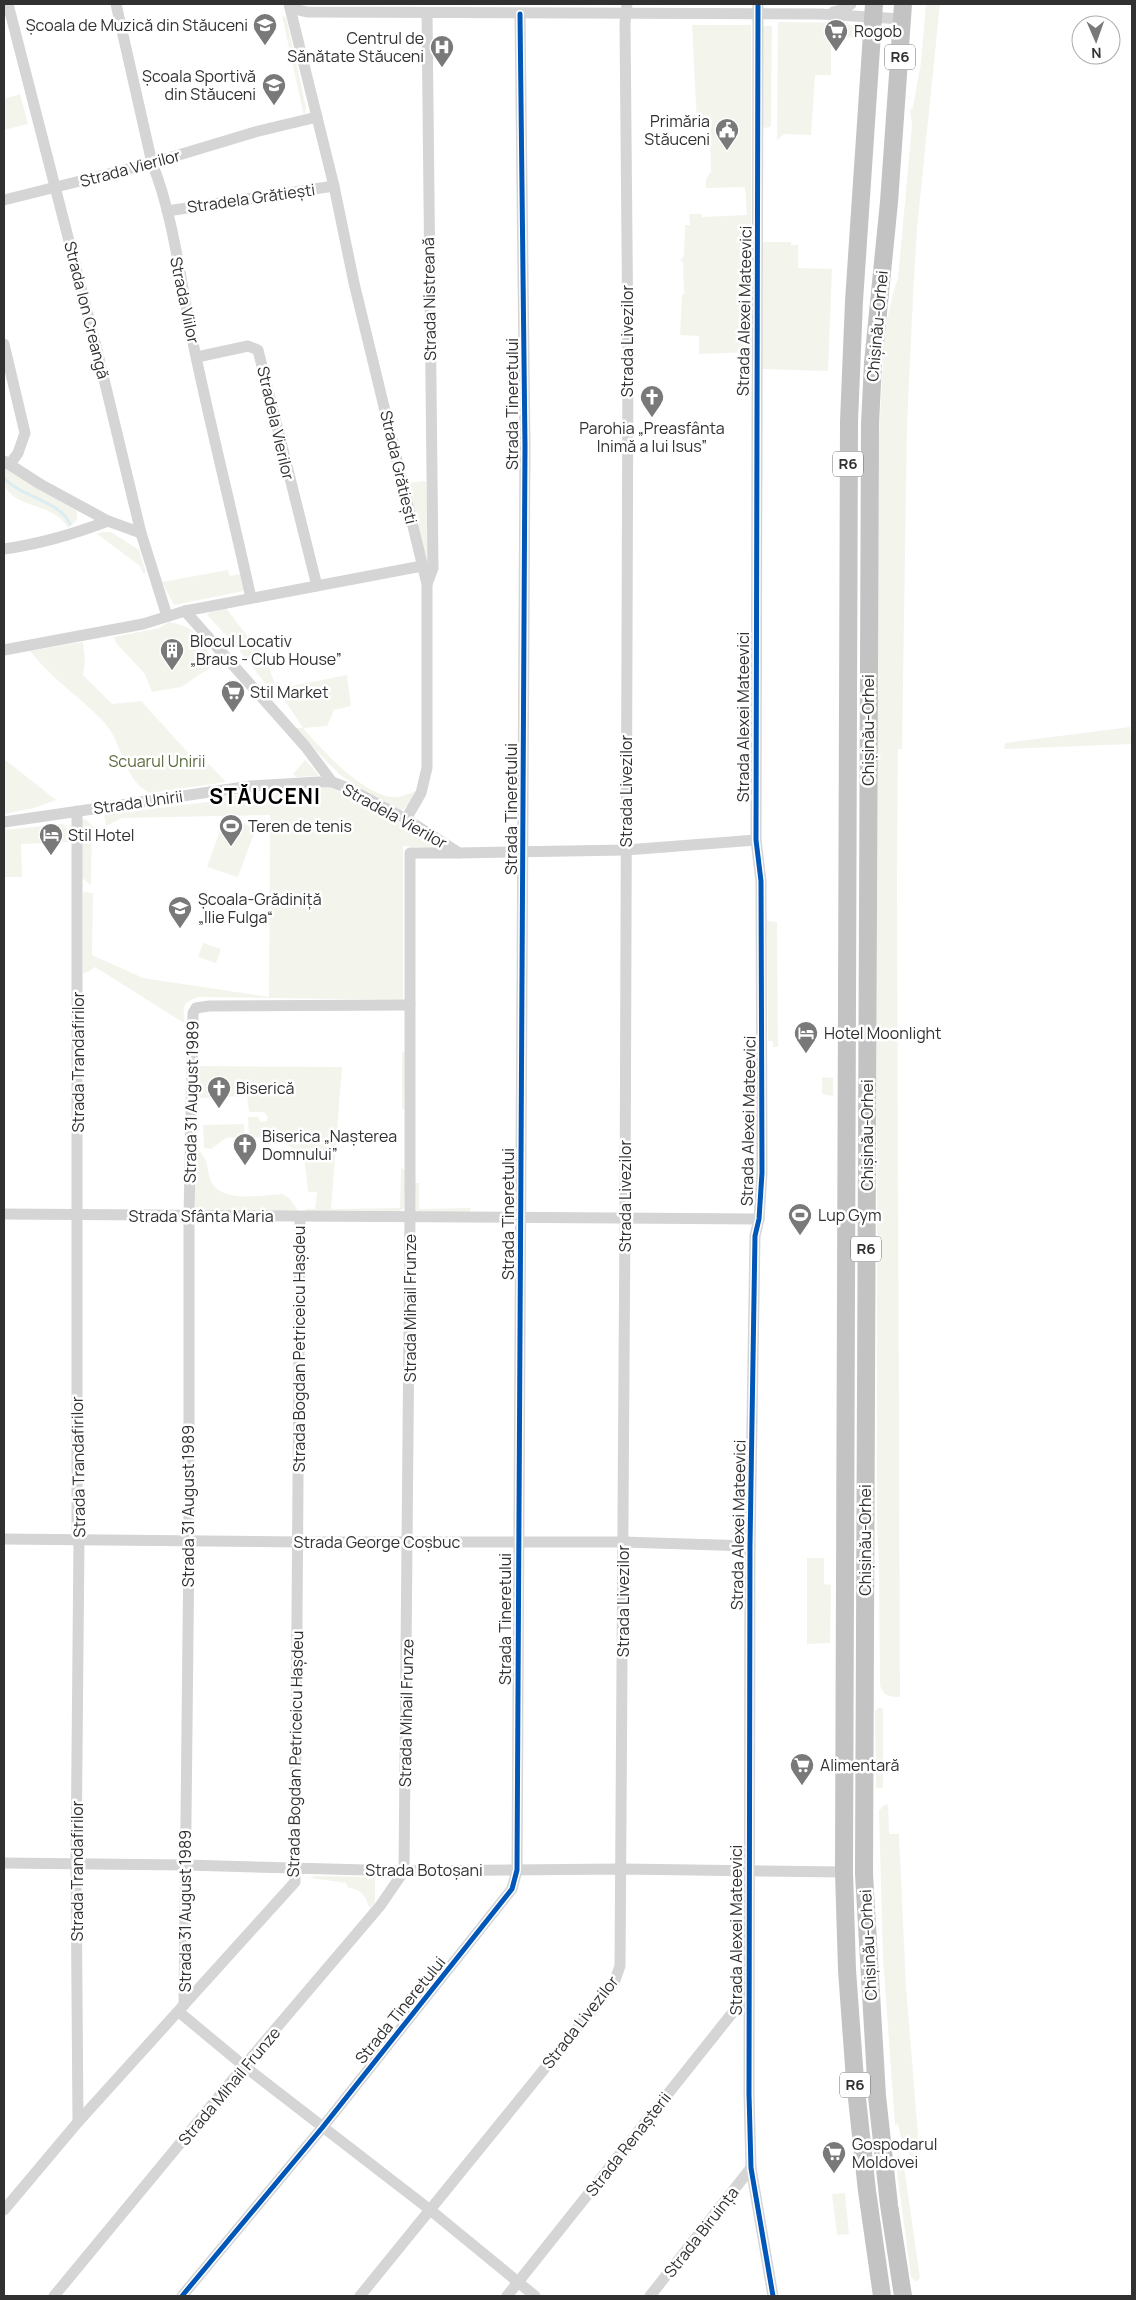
<svg xmlns="http://www.w3.org/2000/svg" width="1136" height="2300" viewBox="0 0 1136 2300" font-family="Manrope,sans-serif">
<rect width="100%" height="100%" fill="#fff"/>
<g fill="#f3f5ed">
<path d="M926 4H940L917 229 913 297 907 425 902 749H898L897 881 900 1697C889 1697 883 1696 880 1685L879 1565 877 1529V468L885 329 894 289 898 279 912 125 910 110 913 107 921 62Z"/>
<path d="M282 16 286 17 306 107 304 116Z"/>
<path d="M778 22 847 23C855 27 858 29 859 38L842 37 843 44 831 45V75H815L811 135 784 134 777 140Z"/>
<path d="M692 25H751V352L699 354V336L680 335 682 295 684 294 683 261H680L684 255 685 225H690L689 214H702V217L747 215 745 187 706 188V179L711 172 710 125H697Z"/>
<path d="M763 26H772L771 124 770 127 764 128 761 126Z"/>
<path d="M20 94 28 124 4 130V99Z"/>
<path d="M763 242H791V245H798V268L832 269 828 371 762 369Z"/>
<path d="M4 467 77 511V520L68 528C55 503 16 509 5 486 2 481 4 472 4 467Z"/>
<path d="M426 481 429 568 427 572 406 483Z"/>
<path d="M102 532H111L139 550 146 573H143L140 566 97 534Z"/>
<path d="M228 570 230 576 241 574 244 591 174 605 162 582Z"/>
<path d="M226 608 267 662 277 689 347 675 351 706 334 710 327 726 303 728C322 750 362 794 392 797 400 798 411 793 418 790L410 805 401 810 359 788 339 774 294 728H303L277 689 272 692 236 646 207 615 210 612Z"/>
<path d="M169 622C196 627 208 640 211 667L181 687 152 692 145 674 116 643 114 637 159 628Z"/>
<path d="M83 642 85 660 83 675 112 704 141 701 203 769 209 764 226 782 150 793C126 782 123 750 110 730 102 718 92 711 83 702 64 686 45 670 30 651Z"/>
<path d="M1130 727 1132 744 1004 749 1005 743Z"/>
<path d="M4 759 56 800 34 808 4 814Z"/>
<path d="M305 760 319 775 317 776 296 777 293 774Z"/>
<path d="M331 788 353 797 445 849 403 846V1000L198 997C181 1004 184 1005 184 1023L95 967 88 972 83 973V892L93 893 92 955 143 978 269 997 270 815 122 818 106 826 104 815 215 801V797L258 792 261 799 269 798 271 789Z"/>
<path d="M225 817 256 828 238 877 207 867Z"/>
<path d="M82 819H85L97 830 92 831 91 885 82 878Z"/>
<path d="M63 824 68 829 69 842 21 844 22 877H4V830Z"/>
<path d="M767 921 777 922 778 1047H773V1041H768Z"/>
<path d="M203 943 221 949 216 963 198 957Z"/>
<path d="M402 1052 405 1053 404 1109H402Z"/>
<path d="M198 1066 342 1067 331 1209 400 1208 401 1168 406 1170 404 1208 399 1212H308L305 1209H315L317 1192H308L304 1155C288 1143 269 1136 249 1137L248 1117H258L261 1122 266 1121 268 1117 264 1112H249L247 1096 199 1098Z"/>
<path d="M822 1077 833 1078V1096L822 1094Z"/>
<path d="M244 1124 245 1137 226 1138 211 1149 204 1148 203 1125Z"/>
<path d="M198 1125V1151C207 1156 207 1165 209 1175 215 1205 260 1195 282 1194L289 1198 297 1209 295 1212 195 1210V1126Z"/>
<path d="M415 1183H419V1209L471 1208 469 1212H420L416 1210Z"/>
<path d="M807 1558H824V1584L831 1585 830 1643 807 1644Z"/>
<path d="M880 1707 883 1709V1788H876L875 1711Z"/>
<path d="M888 1804 889 1834H899L906 1987 920 2159C904 2159 901 2136 898 2124L895 2125 883 1958 879 1811 883 1806Z"/>
<path d="M314 1876 375 1877V1903L370 1908C364 1895 362 1889 348 1888L346 1883 311 1878Z"/>
<path d="M899 2168H903L905 2173 920 2278 916 2282 911 2277 897 2171Z"/>
<path d="M845 2193 849 2234 837 2235 832 2194Z"/>
</g>
<g fill="none" stroke-linecap="round" stroke-linejoin="round">
<path stroke="#dbedf2" stroke-width="3" d="M4 478C21 497 60 501 70 524"/>
<g stroke="#d5d5d5" stroke-width="11">
<path d="M8 4 96 346 141 533 167 616"/>
<path d="M116 4 152 163C173 214 181 283 192 338 210 425 232 511 251 598"/>
<path d="M289 4 334 186 354 283 427 584V768L421 793 406 819"/>
<path d="M758 4 756 840 761 881 762 1173 759 1219 755 1236 750 1546 749 2094 751 2168 773 2296"/>
<path d="M290 8 307 12 821 14 902 19"/>
<path d="M833 12 845 9 851 4"/>
<path d="M427 13 433 568 427 584"/>
<path d="M4 200 152 163 255 132 317 117"/>
<path d="M167 211 334 186"/>
<path d="M4 344 25 433 18 453 10 464"/>
<path d="M197 357 248 346 258 350 317 586"/>
<path d="M4 461 40 484 108 521 141 533"/>
<path d="M4 549C40 544 74 534 108 521"/>
<path d="M185 611 305 746 332 782"/>
<path d="M4 650 143 624 185 611 422 566"/>
<path d="M77 811V1532L79 1539 76 1864 78 2122"/>
<path d="M4 822 251 786 319 782H332L348 788 406 819 459 853 626 850 756 840"/>
<path d="M4 1214 759 1219"/>
<path d="M4 1539 298 1542H623L750 1546"/>
<path d="M4 1863 185 1865 404 1871 621 1869 844 1872"/>
<path d="M184 2005 189 1541V1217L193 1013 196 1008 209 1006 410 1005"/>
<path d="M179 2012 244 2066 429 2209 535 2296"/>
<path d="M4 2210 78 2122 295 1882 300 1217"/>
<path d="M54 2296 244 2066 380 1906 404 1871 410 1218V853H459"/>
<path d="M182 2296 322 2128 512 1889 517 1870 525 446 520 14"/>
<path d="M360 2296 614 1983 620 1966 625 1219 628 351 625 23 627 4"/>
<path d="M507 2296 749 1992"/>
<path d="M650 2296 751 2168"/>
</g>
<g stroke="#c3c3c3" stroke-width="18">
<path d="M874 4 854 301 849 421 844 1872 847 1970 855 2080 867 2191 882 2296"/>
<path d="M903 4 889 202 873 363 870 424 864 1874 877 2096 889 2205 903 2296"/>
</g>
<g stroke="#fff" stroke-width="8">
<g id="cycleway">
<path d="M758 4 756 840 761 881 762 1173 759 1219 755 1236 750 1546 749 2094 751 2168 773 2296"/>
<path d="M182 2296 322 2128 512 1889 517 1870 525 446 520 14"/>
</g>
</g>
<use href="#cycleway" stroke="#0057b8" stroke-width="5"/>
</g>
<defs>
<g id="school-pin" transform="scale(1.25)"><path d="M0 17L-7.5 6A9.5 9.5 0 1 1 7.5 6Z" fill="#797979" stroke="#fff"/><path d="M0-5L7-2L0 1L-7-2ZM-4 1L0 2.5L4 1V4Q0 6-4 4Z" fill="#fff"/></g>
<g id="supermarket-pin" transform="scale(1.25)"><path d="M0 17L-7.5 6A9.5 9.5 0 1 1 7.5 6Z" fill="#797979" stroke="#fff"/><path d="M-6-5.5h2.5l.6 2H6L4.5 2H-2.5L-4.4-4H-6ZM-1.5 3.2a1.3 1.3 0 1 0 .1 0ZM3 3.2a1.3 1.3 0 1 0 .1 0Z" fill="#fff"/></g>
<g id="hospital-pin" transform="scale(1.25)"><path d="M0 17L-7.5 6A9.5 9.5 0 1 1 7.5 6Z" fill="#797979" stroke="#fff"/><path d="M-5-5h3v3.5h4V-5h3V5h-3V1.5h-4V5h-3Z" fill="#fff"/></g>
<g id="civic-pin" transform="scale(1.25)"><path d="M0 17L-7.5 6A9.5 9.5 0 1 1 7.5 6Z" fill="#797979" stroke="#fff"/><path d="M-.6-6.5H3V-4.5H.6V-3L4-1V1h2V6H-6V1h2V-1L-.6-3ZM-1.2 2.5V6h2.4V2.5Z" fill="#fff"/></g>
<g id="church-pin" transform="scale(1.25)"><path d="M0 17L-7.5 6A9.5 9.5 0 1 1 7.5 6Z" fill="#797979" stroke="#fff"/><path d="M-1.2-6h2.4v3.5h3.3v2.4h-3.3V6h-2.4V-.1h-3.3v-2.4h3.3Z" fill="#fff"/></g>
<g id="building-pin" transform="scale(1.25)"><path d="M0 17L-7.5 6A9.5 9.5 0 1 1 7.5 6Z" fill="#797979" stroke="#fff"/><path d="M-4-6H4V6H1V3H-1V6H-4ZM-2.5-4.3h1.7v1.8h-1.7ZM.8-4.3h1.7v1.8H.8ZM-2.5-1h1.7V.8h-1.7ZM.8-1h1.7V.8H.8Z" fill="#fff"/></g>
<g id="stadium-pin" transform="scale(1.25)"><path d="M0 17L-7.5 6A9.5 9.5 0 1 1 7.5 6Z" fill="#797979" stroke="#fff"/><path d="M0-5a6.5 5 0 1 0 0 10a6.5 5 0 1 0 0-10ZM-3.5-1.8h7v3.6h-7Z" fill="#fff"/></g>
<g id="hotel-pin" transform="scale(1.25)"><path d="M0 17L-7.5 6A9.5 9.5 0 1 1 7.5 6Z" fill="#797979" stroke="#fff"/><path d="M-6-4.5h1.5V1H6V5H4.5V3h-9V5H-6ZM-4 0a1.8 1.8 0 1 1 3.6 0ZM.5 0V-2.5h3Q6-2.5 6 0Z" fill="#fff"/></g>
</defs>
<g fill-rule="evenodd">
<use href="#school-pin" x="265" y="25"/>
<use href="#supermarket-pin" x="836" y="31"/>
<use href="#hospital-pin" x="442" y="47"/>
<use href="#school-pin" x="274" y="85"/>
<use href="#civic-pin" x="727" y="130"/>
<use href="#church-pin" x="652" y="397"/>
<use href="#building-pin" x="172" y="650"/>
<use href="#supermarket-pin" x="233" y="692"/>
<use href="#stadium-pin" x="231" y="826"/>
<use href="#hotel-pin" x="51" y="835"/>
<use href="#school-pin" x="180" y="908"/>
<use href="#hotel-pin" x="806" y="1033"/>
<use href="#church-pin" x="219" y="1088"/>
<use href="#church-pin" x="245" y="1145"/>
<use href="#stadium-pin" x="800" y="1215"/>
<use href="#supermarket-pin" x="802" y="1765"/>
<use href="#supermarket-pin" x="834" y="2153"/>
</g>
<g text-anchor="middle" stroke-width="5" stroke-linejoin="round" paint-order="stroke">
<g fill="#fff" stroke="#6f6f6f" stroke-width="1">
<rect x="885" y="44.5" width="30" height="25" rx="4"/>
<rect x="833" y="451.5" width="30" height="25" rx="4"/>
<rect x="851" y="1236.5" width="30" height="25" rx="4"/>
<rect x="840" y="2072.5" width="30" height="25" rx="4"/>
</g>
<g font-size="15" font-weight="bold" fill="#313131">
<text x="900" y="62">R6</text>
<text x="848" y="469">R6</text>
<text x="866" y="1254">R6</text>
<text x="855" y="2090">R6</text>
</g>
<g font-size="16" fill="#313131" stroke="#fff" text-anchor="start">
<text x="248" y="31" text-anchor="end">Școala de Muzică din Stăuceni</text>
<text x="854" y="37">Rogob</text>
<text x="424" y="44" text-anchor="end">Centrul de<tspan x="424" dy="18">Sănătate Stăuceni</tspan></text>
<text x="256" y="82" text-anchor="end">Școala Sportivă<tspan x="256" dy="18">din Stăuceni</tspan></text>
<text x="710" y="127" text-anchor="end">Primăria<tspan x="710" dy="18">Stăuceni</tspan></text>
<text x="652" y="434" text-anchor="middle">Parohia „Preasfânta<tspan x="652" dy="18">Inimă a lui Isus”</tspan></text>
<text x="190" y="647">Blocul Locativ<tspan x="190" dy="18">„Braus - Club House”</tspan></text>
<text x="250" y="698">Stil Market</text>
<text x="248" y="832">Teren de tenis</text>
<text x="68" y="841">Stil Hotel</text>
<text x="198" y="905">Școala-Grădiniță<tspan x="198" dy="18">„Ilie Fulga“</tspan></text>
<text x="824" y="1039">Hotel Moonlight</text>
<text x="236" y="1094">Biserică</text>
<text x="262" y="1142">Biserica „Nașterea<tspan x="262" dy="18">Domnului”</tspan></text>
<text x="818" y="1221">Lup Gym</text>
<text x="820" y="1771">Alimentară</text>
<text x="852" y="2150">Gospodarul<tspan x="852" dy="18">Moldovei</tspan></text>
</g>
<g font-size="16" fill="#313131" stroke="#fff">
<text transform="translate(130 168) rotate(-15)" y="6">Strada Vierilor</text>
<text transform="translate(251 198) rotate(-8)" y="6">Stradela Grătiești</text>
<text transform="translate(429 299) rotate(-91)" y="6">Strada Nistreană</text>
<text transform="translate(185 300) rotate(78)" y="6">Strada Viilor</text>
<text transform="translate(87 310) rotate(76)" y="6">Strada Ion Creangă</text>
<text transform="translate(744 311) rotate(-89)" y="6">Strada Alexei Mateevici</text>
<text transform="translate(877 326) rotate(-85)" y="6">Chișinău-Orhei</text>
<text transform="translate(627 341) rotate(-90)" y="6">Strada Livezilor</text>
<text transform="translate(512 404) rotate(-90)" y="6">Strada Tineretului</text>
<text transform="translate(276 423) rotate(77)" y="6">Stradela Vierilor</text>
<text transform="translate(399 467) rotate(77)" y="6">Strada Grătiești</text>
<text transform="translate(743 717) rotate(-90)" y="6">Strada Alexei Mateevici</text>
<text transform="translate(868 730) rotate(-90)" y="6">Chișinău-Orhei</text>
<text transform="translate(626 791) rotate(-90)" y="6">Strada Livezilor</text>
<text transform="translate(138 802) rotate(-8)" y="6">Strada Unirii</text>
<text transform="translate(511 809) rotate(-90)" y="6">Strada Tineretului</text>
<text transform="translate(395 816) rotate(29)" y="6">Stradela Vierilor</text>
<text transform="translate(78 1062) rotate(-90)" y="6">Strada Trandafirilor</text>
<text transform="translate(191 1102) rotate(-89)" y="6">Strada 31 August 1989</text>
<text transform="translate(748 1121) rotate(-89)" y="6">Strada Alexei Mateevici</text>
<text transform="translate(867 1135) rotate(-90)" y="6">Chișinău-Orhei</text>
<text transform="translate(625 1196) rotate(-90)" y="6">Strada Livezilor</text>
<text transform="translate(508 1214) rotate(-90)" y="6">Strada Tineretului</text>
<text x="201" y="1222">Strada Sfânta Maria</text>
<text transform="translate(410 1308) rotate(-90)" y="6">Strada Mihail Frunze</text>
<text transform="translate(299 1349) rotate(-90)" y="6">Strada Bogdan Petriceicu Hașdeu</text>
<text transform="translate(78 1467) rotate(-91)" y="6">Strada Trandafirilor</text>
<text transform="translate(188 1506) rotate(-90)" y="6">Strada 31 August 1989</text>
<text transform="translate(738 1525) rotate(-89)" y="6">Strada Alexei Mateevici</text>
<text transform="translate(865 1540) rotate(-90)" y="6">Chișinău-Orhei</text>
<text x="377" y="1548">Strada George Coșbuc</text>
<text transform="translate(623 1601) rotate(-90)" y="6">Strada Livezilor</text>
<text transform="translate(505 1619) rotate(-90)" y="6">Strada Tineretului</text>
<text transform="translate(406 1713) rotate(-89)" y="6">Strada Mihail Frunze</text>
<text transform="translate(295 1754) rotate(-89)" y="6">Strada Bogdan Petriceicu Hașdeu</text>
<text x="424" y="1876">Strada Botoșani</text>
<text transform="translate(77 1871) rotate(-90)" y="6">Strada Trandafirilor</text>
<text transform="translate(185 1911) rotate(-90)" y="6">Strada 31 August 1989</text>
<text transform="translate(736 1930) rotate(-90)" y="6">Strada Alexei Mateevici</text>
<text transform="translate(868 1945) rotate(-93)" y="6">Chișinău-Orhei</text>
<text transform="translate(400 2010) rotate(-51)" y="6">Strada Tineretului</text>
<text transform="translate(580 2022) rotate(-52)" y="6">Strada Livezilor</text>
<text transform="translate(229 2086) rotate(-50)" y="6">Strada Mihail Frunze</text>
<text transform="translate(628 2144) rotate(-52)" y="6">Strada Renașterii</text>
<text transform="translate(701 2232) rotate(-52)" y="6">Strada Biruința</text>
</g>
<g font-size="16" fill="#5b6c3e" stroke="#fff">
<text x="157" y="767">Scuarul Unirii</text>
</g>
<g font-size="21" font-weight="bold" letter-spacing="1" fill="#000" stroke="#fff">
<text x="265" y="804">STĂUCENI</text>
</g>
</g>
<rect width="1136" height="2300" fill="none" stroke="#313131" stroke-width="10"/>
<g transform="translate(1096 40) rotate(178)"><circle r="24" fill="#ffffff" stroke="#adadad"/>
<path d="M0-4L9 19L0 12L-9 19Z" fill="#797979"/>
<text y="-8" font-size="14" font-weight="bold" text-anchor="middle" fill="#313131">N</text>
</g>
</svg>
